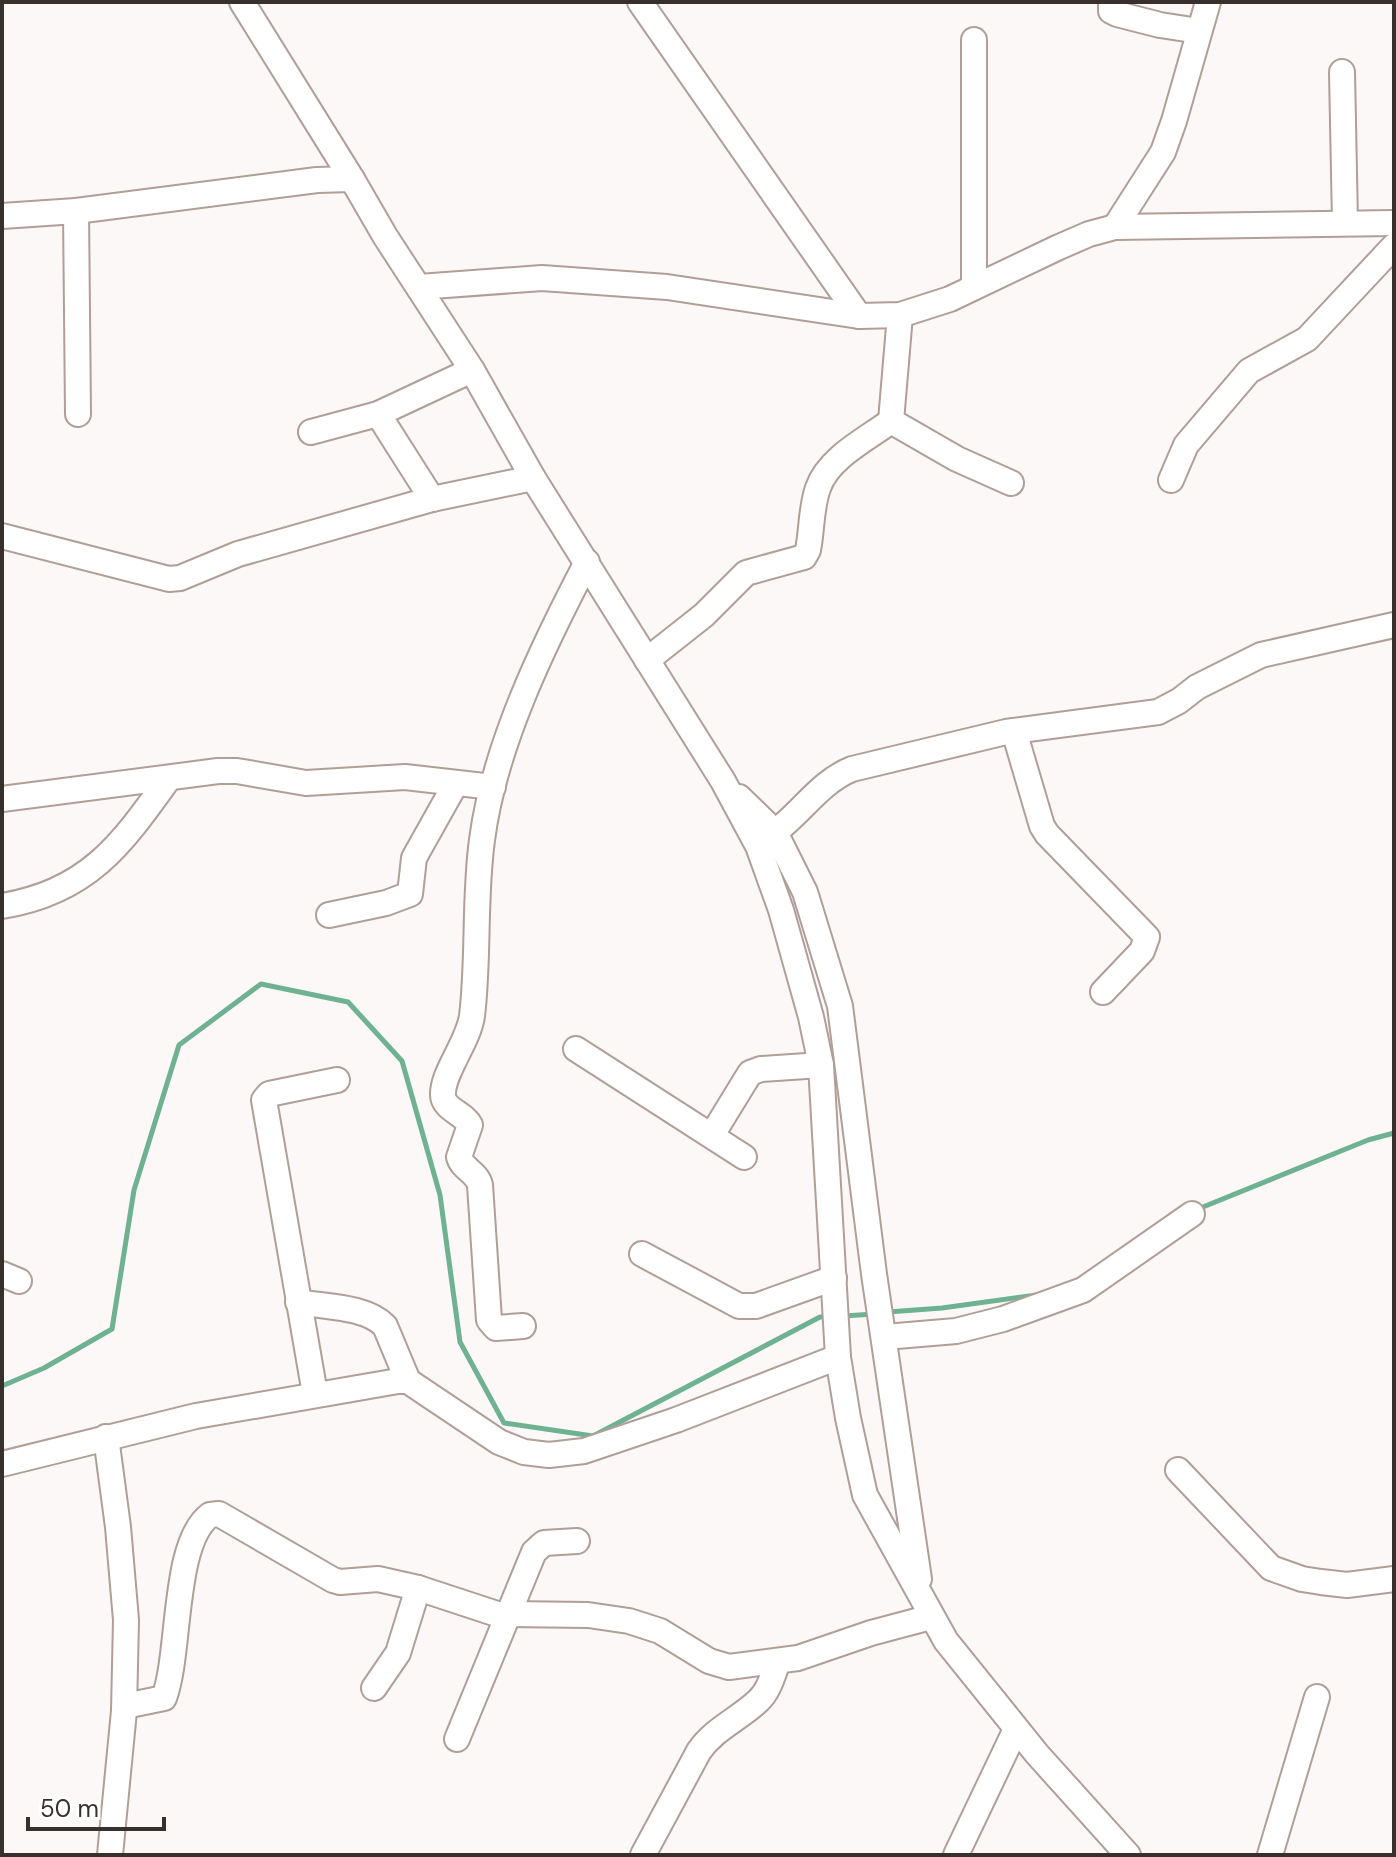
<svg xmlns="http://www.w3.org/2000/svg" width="1396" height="1857" viewBox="0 0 1396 1857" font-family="'DM Sans',sans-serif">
<rect width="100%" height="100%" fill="#fcf8f7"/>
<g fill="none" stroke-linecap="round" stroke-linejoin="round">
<g stroke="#6eb292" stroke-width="5">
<path d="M1198 1209 1368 1140 1394 1133"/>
<path d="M888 1312 942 1308 1037 1295"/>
<path d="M844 1316 874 1314"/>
<path d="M2 1386 44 1368 112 1329 134 1190 179 1045 261 984 348 1002 402 1061 440 1195 460 1342 504 1423 593 1436 820 1317H830"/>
</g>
<g stroke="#b09e99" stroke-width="28">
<g id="minor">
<path d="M242 2 352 179 385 236 472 370 533 478 723 781 758 846 781 910 811 1017 821 1065 838 1357 848 1418 865 1495 946 1641 1037 1754 1128 1855"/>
<path d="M640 2 859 316"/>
<path d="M1111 2V11L1117 14 1160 25 1199 31"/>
<path d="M974 40V287"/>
<path d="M1342 72 1345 223"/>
<path d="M76 211 78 414"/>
<path d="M2 216 76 211 317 180 352 179"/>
<path d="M1115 227 1163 152 1174 121 1208 2"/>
<path d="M419 287 542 278 667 287 859 316 900 315 950 299 1059 247 1089 234 1115 227 1394 223"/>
<path d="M900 315 891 421 957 459 1011 483"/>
<path d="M378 414 432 499"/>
<path d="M311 432 378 414 472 370"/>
<path d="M1171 480 1186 445 1249 371 1307 339 1394 246"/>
<path d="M2 536 169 579 180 578 238 554 432 499 533 478"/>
<path d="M647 660 704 615 746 573 804 557 808 550C812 530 811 507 818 488 828 458 867 439 891 421"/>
<path d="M1014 731 1042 826 1047 834 1147 937 1142 951 1103 992"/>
<path d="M739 797 775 832 805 892 840 1006 874 1274 919 1579"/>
<path d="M2 799 218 771H237L306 783 405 777 493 787"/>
<path d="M775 832C802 812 820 782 852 769L1006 732 1158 712 1179 701 1197 687 1261 655 1394 625"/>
<path d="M2 906C88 892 121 845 169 778"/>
<path d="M329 915 386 903 410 894 414 858 456 783"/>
<path d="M576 1049 744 1157"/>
<path d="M712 1135 750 1073 761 1069 821 1065"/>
<path d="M642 1254 739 1306H756L834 1278"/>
<path d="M2 1274 19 1281"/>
<path d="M298 1302C325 1307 366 1306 385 1326L408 1381"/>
<path d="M523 1326 496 1328 489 1320 480 1185C477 1172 462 1169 459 1157L470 1125C465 1114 443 1109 443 1095 442 1073 468 1043 472 1016 479 958 474 898 482 840 494 746 544 644 587 562"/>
<path d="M885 1337 956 1331 1003 1319 1083 1290 1192 1214"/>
<path d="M315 1394 264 1100 269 1094 337 1080"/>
<path d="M106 1437 118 1527 126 1620 124 1711"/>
<path d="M2 1464 196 1416 398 1381H408L499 1442 524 1452 549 1455 584 1451 676 1420 838 1357"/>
<path d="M1178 1470 1271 1568 1302 1579 1321 1582 1347 1585 1394 1579"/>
<path d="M374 1688 398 1653 418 1588"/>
<path d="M457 1739 534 1552 544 1543 577 1541"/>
<path d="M110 1855 124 1711 130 1705 164 1698C181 1653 172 1543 210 1515L219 1514 333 1580 340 1582 378 1579 418 1588 497 1614 588 1615 629 1621 660 1631 709 1661 729 1667 798 1658 871 1633 931 1617"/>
<path d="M643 1855 699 1751C714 1729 739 1719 758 1701 769 1691 773 1675 778 1661"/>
<path d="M956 1855 1016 1729"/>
<path d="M1270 1855 1317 1697"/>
</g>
</g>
<use href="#minor" stroke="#fff" stroke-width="24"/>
</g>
<rect width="1396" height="1857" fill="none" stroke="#37302d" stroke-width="8"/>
<path d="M28 1817v12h136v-12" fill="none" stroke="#37302d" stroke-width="4"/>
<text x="40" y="1817" font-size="24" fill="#37302d" stroke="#ffffff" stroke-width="6" paint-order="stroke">50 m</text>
</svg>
